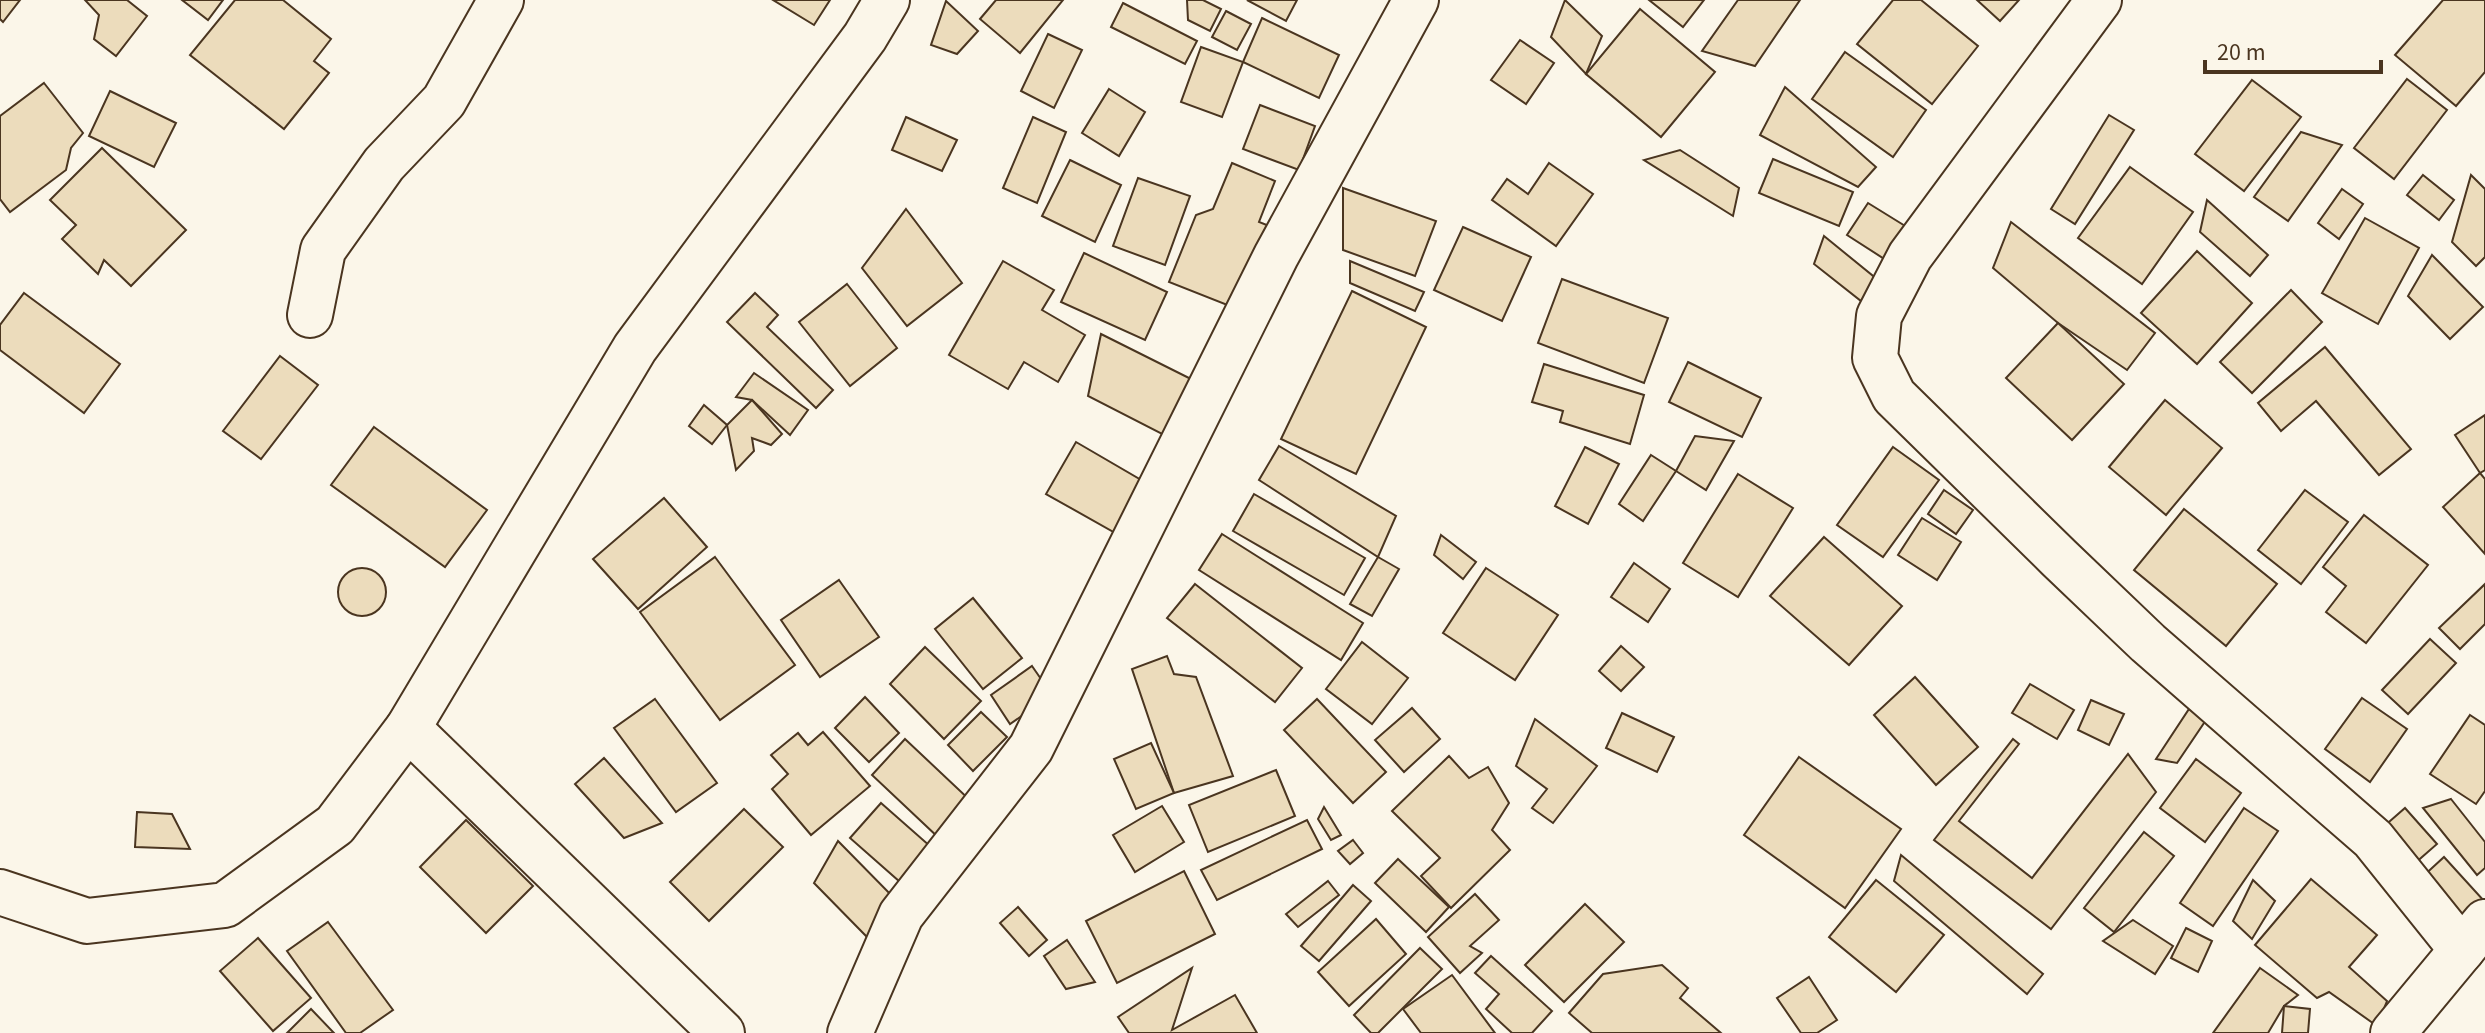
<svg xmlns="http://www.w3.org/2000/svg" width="2485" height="1033" viewBox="0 0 2485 1033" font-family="'Source Sans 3',sans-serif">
<rect width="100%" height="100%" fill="#fbf6e9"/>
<g fill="#ecdcbc" stroke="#4a3520" stroke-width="2">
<path d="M0 0H20L3 22 0 19Z"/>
<path d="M85 0H127L147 16 116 56 94 39 99 15Z"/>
<path d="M182 0H223L208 20Z"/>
<path d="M235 0H283L331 39 314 61 329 73 284 129 190 55Z"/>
<path d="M773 0H830L814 25Z"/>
<path d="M996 0H1063L1020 53 980 19Z"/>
<path d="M1187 0H1203L1221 9 1210 31 1188 20Z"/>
<path d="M1247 0H1297L1286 21Z"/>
<path d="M1565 0 1602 36 1586 74 1551 37Z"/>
<path d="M1649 0H1704L1683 27Z"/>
<path d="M1738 0H1800L1755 66 1702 51Z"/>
<path d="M1893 0H1921L1978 46 1932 104 1857 44Z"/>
<path d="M1977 0H2019L2000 21Z"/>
<path d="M2443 0H2485V72L2456 106 2395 55Z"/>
<path d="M946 1 978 31 957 54 931 45Z"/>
<path d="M1123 3 1197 41 1185 64 1111 27Z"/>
<path d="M1640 9 1715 72 1661 137 1586 74Z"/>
<path d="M1226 11 1251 24 1237 50 1212 37Z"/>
<path d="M1262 18 1339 55 1319 98 1243 62Z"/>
<path d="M1048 34 1082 50 1054 108 1021 91Z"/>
<path d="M1520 40 1554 63 1526 104 1491 80Z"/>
<path d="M1201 47 1243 62 1222 117 1181 102Z"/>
<path d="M1845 52 1926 110 1893 157 1812 99Z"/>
<path d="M2407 79 2447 110 2394 179 2354 148Z"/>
<path d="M2252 80 2301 117 2244 191 2195 154Z"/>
<path d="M44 83 83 133 71 148 66 170 10 212 0 199V116Z"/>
<path d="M1785 87 1876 167 1858 187 1760 135Z"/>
<path d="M1109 89 1145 112 1119 156 1082 133Z"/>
<path d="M110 91 176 123 154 167 89 136Z"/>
<path d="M1260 105 1315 126 1299 170 1243 149Z"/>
<path d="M2109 115 2134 130 2075 224 2051 209Z"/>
<path d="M906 117 957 140 942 171 892 150Z"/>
<path d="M1033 117 1066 132 1037 203 1003 188Z"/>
<path d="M2301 132 2342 145 2288 221 2254 197Z"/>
<path d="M102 148 186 230 131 286 104 260 98 274 62 239 76 225 50 200Z"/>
<path d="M1680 150 1739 188 1733 216 1644 160Z"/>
<path d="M1773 159 1853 192 1839 226 1759 193Z"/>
<path d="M1070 160 1121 185 1095 242 1042 216Z"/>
<path d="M1232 163 1275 181 1259 222 1279 230 1245 312 1169 282 1196 215 1213 209Z"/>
<path d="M1549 163 1593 194 1556 246 1492 200 1507 179 1528 194Z"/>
<path d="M2130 167 2193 212 2142 284 2078 238Z"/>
<path d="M2423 175 2454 200 2439 220 2407 195Z"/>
<path d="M2471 175 2485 189V257L2476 266 2452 242Z"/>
<path d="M1138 178 1190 196 1165 265 1113 246Z"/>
<path d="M1343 188 1436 221 1415 276 1343 250Z"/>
<path d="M2342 189 2363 204 2339 239 2318 223Z"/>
<path d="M2207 200 2268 255 2250 276 2200 232Z"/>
<path d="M1868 203 1910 229 1889 262 1847 235Z"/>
<path d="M906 209 962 283 907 326 862 268Z"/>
<path d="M2365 218 2419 248 2378 324 2322 293Z"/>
<path d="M2011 222 2155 333 2127 370 2058 323 1993 268Z"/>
<path d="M1463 227 1531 257 1502 321 1434 290Z"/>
<path d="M1824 236 1878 280 1861 301 1814 264Z"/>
<path d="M2197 251 2252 303 2197 364 2141 313Z"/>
<path d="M1084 253 1167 292 1145 340 1061 302Z"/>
<path d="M2432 255 2483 307 2450 339 2408 296Z"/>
<path d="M1003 261 1054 290 1042 310 1085 335 1058 382 1024 362 1008 389 949 355Z"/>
<path d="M1350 261 1424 292 1415 311 1350 283Z"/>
<path d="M1562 279 1668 318 1644 383 1538 343Z"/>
<path d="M847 284 897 348 850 386 799 322Z"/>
<path d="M2291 290 2322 322 2252 393 2220 362Z"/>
<path d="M1352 291 1426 327 1356 474 1281 439Z"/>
<path d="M24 293 120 364 84 413 0 350V325Z"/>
<path d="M755 293 778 315 767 327 833 390 816 408 727 322Z"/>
<path d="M2058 323 2124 384 2072 440 2006 378Z"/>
<path d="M1101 334 1195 381 1166 436 1088 396Z"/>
<path d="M2325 347 2411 449 2379 475 2316 401 2281 431 2258 403Z"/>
<path d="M280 356 318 385 261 459 223 431Z"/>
<path d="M1688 362 1761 398 1742 437 1669 402Z"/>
<path d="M1544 364 1644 395 1630 444 1560 422 1563 411 1532 402Z"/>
<path d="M754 373 808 410 790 435 752 400 736 397Z"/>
<path d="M752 400 782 434 771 445 752 438 754 451 736 470 727 425Z"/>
<path d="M2165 400 2222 448 2166 515 2109 467Z"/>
<path d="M704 405 727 425 712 444 689 426Z"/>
<path d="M2485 415V470L2480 473 2455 435Z"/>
<path d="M374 427 487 510 445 567 331 485Z"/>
<path d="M1695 436 1734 441 1706 490 1676 471Z"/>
<path d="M1076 442 1148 484 1133 543 1046 494Z"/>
<path d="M1279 446 1396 516 1378 557 1259 480Z"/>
<path d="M1585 447 1619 464 1588 524 1555 506Z"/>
<path d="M1893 447 1939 480 1883 557 1837 525Z"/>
<path d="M1651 455 1676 471 1643 521 1619 504Z"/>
<path d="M2480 473 2485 479V554L2443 507Z"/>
<path d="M1738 474 1793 508 1738 597 1683 563Z"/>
<path d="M1944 490 1973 510 1956 534 1928 514Z"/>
<path d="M2305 490 2348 522 2301 584 2258 550Z"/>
<path d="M1254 494 1365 558 1344 595 1233 531Z"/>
<path d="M664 498 707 547 638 609 593 559Z"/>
<path d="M2184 509 2277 584 2226 646 2134 570Z"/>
<path d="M2364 515 2428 565 2366 643 2326 612 2346 586 2323 567Z"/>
<path d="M1922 518 1961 542 1937 580 1898 555Z"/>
<path d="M1222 534 1363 623 1341 660 1199 570Z"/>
<path d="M1441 535 1476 562 1463 579 1434 555Z"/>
<path d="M1824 537 1902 606 1849 665 1770 596Z"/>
<path d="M715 557 795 665 720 720 640 612Z"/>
<path d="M1378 557 1399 569 1372 616 1350 604Z"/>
<path d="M1634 563 1670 589 1648 622 1611 597Z"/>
<circle cx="362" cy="592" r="24"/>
<path d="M1486 568 1558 615 1515 680 1443 633Z"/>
<path d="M839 580 879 637 820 677 781 620Z"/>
<path d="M1195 584 1302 668 1275 702 1167 618Z"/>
<path d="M2485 584V624L2460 649 2439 628Z"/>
<path d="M973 598 1022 658 983 689 935 629Z"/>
<path d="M2430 639 2456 663 2408 714 2382 690Z"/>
<path d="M1362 642 1408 678 1372 724 1326 689Z"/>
<path d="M1621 646 1644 667 1621 691 1599 671Z"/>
<path d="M925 647 981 701 944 739 890 684Z"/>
<path d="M1167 656 1174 674 1196 677 1233 776 1174 793 1132 669Z"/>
<path d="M1032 666 1052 695 1010 724 991 695Z"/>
<path d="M1915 677 1978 747 1936 785 1874 715Z"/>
<path d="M2030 684 2074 710 2057 739 2012 713Z"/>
<path d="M865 697 899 733 869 762 835 728Z"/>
<path d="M2362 698 2407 729 2370 782 2325 749Z"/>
<path d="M655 699 717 783 676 812 614 728Z"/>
<path d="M1317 699 1386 772 1353 803 1284 730Z"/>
<path d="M2091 700 2124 714 2109 745 2078 730Z"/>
<path d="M1412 708 1440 739 1404 772 1375 740Z"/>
<path d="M2189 709 2206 720 2177 763 2156 759Z"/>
<path d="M981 712 1007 737 973 771 948 745Z"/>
<path d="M1622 713 1674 737 1657 772 1606 748Z"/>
<path d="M2470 715 2485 725V791L2476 804 2430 774Z"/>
<path d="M1535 719 1597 766 1553 823 1532 808 1547 789 1516 766Z"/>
<path d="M823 732 870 786 811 835 772 789 788 774 771 755 798 733 808 745Z"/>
<path d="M905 739 974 804 940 839 872 775Z"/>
<path d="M2013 739 2019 744 1959 821 2032 878 2128 754 2156 792 2051 929 1934 840Z"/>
<path d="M1151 743 1174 793 1136 809 1114 759Z"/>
<path d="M1449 756 1469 778 1488 767 1509 803 1492 830 1510 850 1451 908 1421 876 1440 858 1392 811Z"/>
<path d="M1799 757 1901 829 1845 908 1744 835Z"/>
<path d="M604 758 662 823 624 838 575 784Z"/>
<path d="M2196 759 2241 793 2205 842 2160 808Z"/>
<path d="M1276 770 1295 816 1208 852 1189 805Z"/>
<path d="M2451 799 2485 842V868L2477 875 2423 808Z"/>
<path d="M881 803 939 854 908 889 850 838Z"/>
<path d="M1162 806 1184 842 1135 872 1113 835Z"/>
<path d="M1324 807 1341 835 1331 840 1318 819Z"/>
<path d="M2244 808 2278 831 2213 926 2180 903Z"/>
<path d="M2405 808 2437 844 2414 864 2382 828Z"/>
<path d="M744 809 783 847 709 921 670 882Z"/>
<path d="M137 812 172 814 190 849 135 847Z"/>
<path d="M466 820 533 886 486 933 420 867Z"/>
<path d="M1307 820 1322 849 1217 900 1201 870Z"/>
<path d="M2144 832 2174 856 2114 932 2084 908Z"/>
<path d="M1353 840 1363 853 1350 864 1338 851Z"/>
<path d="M838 841 900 904 867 937 814 883Z"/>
<path d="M1901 855 2043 974 2027 994 1894 881Z"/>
<path d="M2444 857 2485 902 2462 925 2420 879Z"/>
<path d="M1398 859 1449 907 1426 932 1375 883Z"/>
<path d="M1184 871 1215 934 1117 983 1086 921Z"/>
<path d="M2311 879 2377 935 2349 967 2387 1001 2377 1026 2329 992 2317 998 2255 945Z"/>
<path d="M1876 880 1944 935 1896 992 1829 937Z"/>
<path d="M2253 880 2275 901 2252 939 2233 921Z"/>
<path d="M1328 881 1339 895 1298 927 1286 914Z"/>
<path d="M1353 885 1371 901 1319 961 1301 946Z"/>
<path d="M1475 894 1499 920 1470 946 1482 953 1460 973 1428 937Z"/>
<path d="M1585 904 1624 942 1564 1002 1525 965Z"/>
<path d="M1018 907 1047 940 1029 956 1000 923Z"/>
<path d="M1376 919 1406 954 1349 1006 1318 972Z"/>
<path d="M2133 920 2173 946 2155 974 2103 941Z"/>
<path d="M328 922 393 1010 360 1033H346L287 951Z"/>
<path d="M2186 928 2212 941 2198 972 2171 958Z"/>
<path d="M258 938 311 998 273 1031 220 971Z"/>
<path d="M1067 940 1095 982 1066 989 1044 956Z"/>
<path d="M1420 948 1442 969 1378 1033H1371L1354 1015Z"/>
<path d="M1491 956 1552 1011 1532 1033H1512L1486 1009 1499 994 1475 973Z"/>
<path d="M1662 965 1688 988 1680 998 1721 1033H1592L1569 1013 1603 974Z"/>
<path d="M1192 968 1172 1030 1235 995 1257 1033H1129L1118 1017Z"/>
<path d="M2260 968 2298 995 2284 1006 2268 1033H2213Z"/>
<path d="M1452 975 1495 1033H1421L1403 1009Z"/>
<path d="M1809 977 1837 1020 1817 1033H1801L1777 998Z"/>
<path d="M2284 1006 2310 1009 2308 1033H2282Z"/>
<path d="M311 1009 334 1033H287Z"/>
</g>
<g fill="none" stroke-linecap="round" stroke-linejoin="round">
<g stroke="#4a3520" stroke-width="48">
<g id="street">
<path d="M2099 0 1910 256 1879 316 1875 358 1894 396 2059 558 2148 643 2373 839 2462 950"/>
<path d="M310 315 323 250 384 164 444 101 501 0"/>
<path d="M408 728 722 1033"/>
<path d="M0 892 87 921 225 905 335 825 408 728 635 348 865 37 887 0"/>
<path d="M850 1033 901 915 1031 748 1276 256 1416 0"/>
<path d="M2393 1033 2485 922"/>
</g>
</g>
<use href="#street" stroke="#fbf6e9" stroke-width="44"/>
</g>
<path d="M2205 60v12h176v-12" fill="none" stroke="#4a3520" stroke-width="4"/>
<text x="2217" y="60" font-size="24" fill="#4a3520" stroke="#fbf6e9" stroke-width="6" paint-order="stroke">20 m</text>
</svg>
